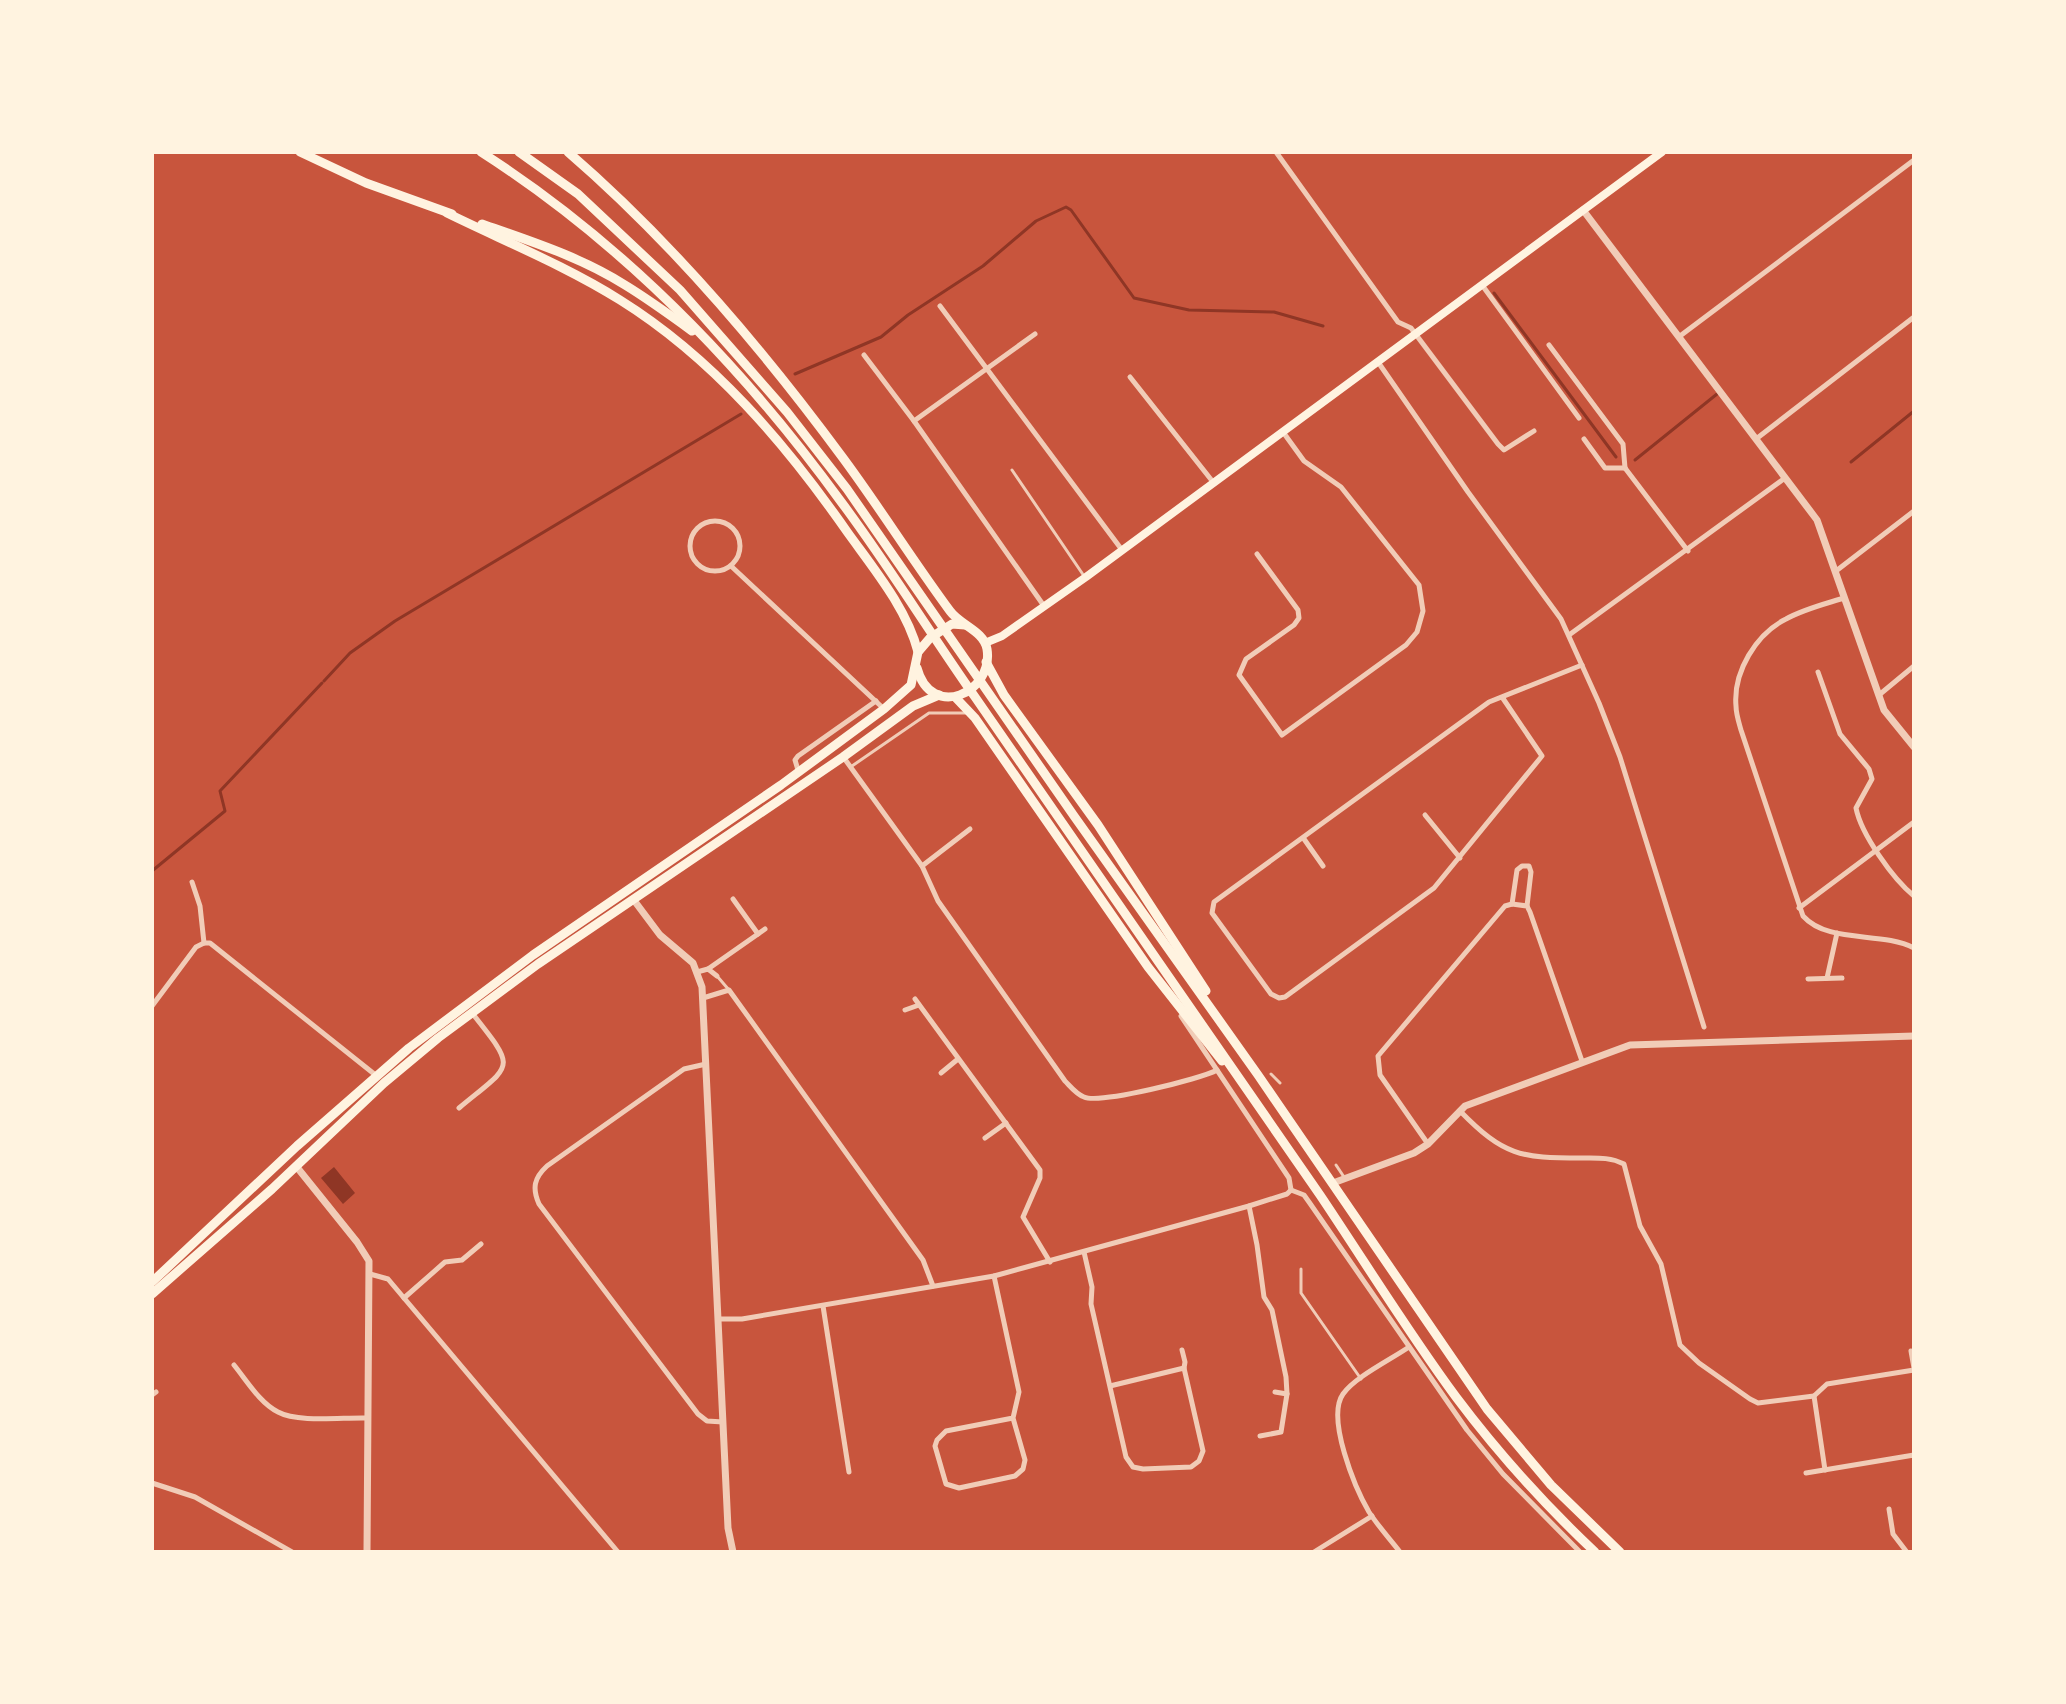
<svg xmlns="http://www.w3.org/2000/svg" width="2066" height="1704" viewBox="0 0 2066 1704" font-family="'Source Sans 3',sans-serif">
<rect width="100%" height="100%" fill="#c8553d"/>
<path fill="#8f3625" d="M334 1167 355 1193 343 1204 321 1178Z"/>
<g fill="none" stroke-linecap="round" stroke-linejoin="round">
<g stroke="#8f3625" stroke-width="3">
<path d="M1494 293 1616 457"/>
<path d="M795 374 881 337 908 315 983 266 1036 221 1066 207 1071 210 1134 298 1189 310 1274 312 1323 326"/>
<path d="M1635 460 1717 394"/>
<path d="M1851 462 1914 411"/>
<path d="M324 681 350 653 395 621 741 414"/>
<path d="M152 871 225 811 220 791 322 683"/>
</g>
<g stroke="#f1ccb7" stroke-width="3">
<path d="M1012 470 1084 576"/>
<path d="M852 766 929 713H967"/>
<path d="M717 976 729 990"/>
<path d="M1271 1074 1280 1083"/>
<path d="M1336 1165 1344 1177"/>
<path d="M1301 1269V1293L1361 1379"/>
</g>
<g stroke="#f1ccb7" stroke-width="5">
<path d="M1276 152 1398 322 1411 328 1498 444 1504 450 1534 431"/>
<path d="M1482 285 1579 418"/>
<path d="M940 306 1122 550"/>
<path d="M1680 336 1914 160"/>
<path d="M1549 345 1623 444 1625 468"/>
<path d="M864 355 914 421 1044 606"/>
<path d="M1378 362 1468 492 1561 619 1599 703 1620 757 1704 1027"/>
<path d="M1130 377 1213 482"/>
<path d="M914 421 1035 334"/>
<path d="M1584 439 1605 468H1625"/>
<path d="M1756 439 1914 317"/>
<path d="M1625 468 1688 551"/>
<circle cx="715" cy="546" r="25"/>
<path d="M1257 554 1298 610 1299 618 1294 625 1246 659 1239 675 1282 735 1406 645 1417 632 1423 611 1419 585 1341 487 1304 461 1283 432"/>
<path d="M731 566 884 709"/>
<path d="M1836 571 1914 511"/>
<path d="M1844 598C1825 604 1804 609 1786 619 1756 634 1733 672 1736 706 1736 714 1739 723 1741 730L1803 916C1828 944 1881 931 1914 948"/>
<path d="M1569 635 1785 478"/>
<path d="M1818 672 1840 734 1869 769 1872 779 1856 808C1861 834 1893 879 1914 896"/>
<path d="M1879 695 1914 666"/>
<path d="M1502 697 1542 756 1434 888 1285 997 1279 998 1271 994 1212 913 1214 902 1489 702 1582 665"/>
<path d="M844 758 922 866 938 901 1065 1081C1070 1086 1076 1094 1084 1097 1100 1104 1201 1079 1217 1070"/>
<path d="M798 770 795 760 798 756 876 701"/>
<path d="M1425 815 1460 858"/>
<path d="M1304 839 1323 866"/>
<path d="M922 866 970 829"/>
<path d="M192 882 200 906 204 943"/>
<path d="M733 899 758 934 765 929"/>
<path d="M1512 904 1517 870 1522 866H1529L1531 872 1527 906"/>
<path d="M1799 908 1914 822"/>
<path d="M708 969 758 934"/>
<path d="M697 972 708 969 717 976"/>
<path d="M1827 978 1837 933"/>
<path d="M1808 979 1842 978"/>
<path d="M703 998 729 990 923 1260 933 1286"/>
<path d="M915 999 1040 1170V1178L1023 1217 1050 1262"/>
<path d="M152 1006 196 947 204 943H210L378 1077"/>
<path d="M905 1010 919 1005"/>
<path d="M1181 1016 1289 1178 1291 1190"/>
<path d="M706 1064 684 1069 547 1166C534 1178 532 1188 539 1204L698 1414 707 1421 723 1422"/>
<path d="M941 1073 958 1059"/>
<path d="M459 1108C513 1063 518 1071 472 1013"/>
<path d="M1460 1111C1504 1156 1520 1158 1582 1158 1597 1158 1610 1157 1624 1164L1640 1226 1661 1264 1680 1345 1699 1363 1750 1399 1758 1403 1814 1396 1827 1384 1914 1370"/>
<path d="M985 1138 1006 1123"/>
<path d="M1428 1144 1380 1075 1378 1056 1505 906 1512 904 1527 906 1530 912 1582 1061"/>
<path d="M1291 1190 1304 1195 1309 1202 1467 1430 1503 1474 1580 1552"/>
<path d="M1249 1206 1257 1245 1264 1297 1272 1310 1286 1377 1287 1394 1281 1432 1260 1436"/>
<path d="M1084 1252 1092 1287 1091 1304 1126 1457 1133 1467 1143 1469 1191 1467 1199 1461 1203 1451 1184 1368 1110 1386"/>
<path d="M370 1274 388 1279 618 1552"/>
<path d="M994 1276 1019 1392 1013 1418 1025 1460 1023 1469 1015 1476 959 1488 946 1484 935 1446 937 1440 946 1431 1013 1418"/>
<path d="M404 1298 445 1262 462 1260 481 1244"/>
<path d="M823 1306 849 1472"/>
<path d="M720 1319H742L994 1276 1249 1206 1287 1194 1291 1190"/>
<path d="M1182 1350 1185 1362 1184 1368"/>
<path d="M1911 1351 1914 1368"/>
<path d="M234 1365C247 1381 260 1403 278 1412 298 1423 344 1417 368 1418"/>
<path d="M1275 1392 1287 1394"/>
<path d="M152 1395 156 1392"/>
<path d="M1814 1396 1825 1470"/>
<path d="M1806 1473 1914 1455"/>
<path d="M152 1483 195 1497 292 1552"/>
<path d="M1889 1509 1893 1534 1906 1551"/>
<path d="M1314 1552 1372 1516"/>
<path d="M1400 1552C1390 1539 1378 1526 1369 1512 1355 1488 1326 1418 1343 1394 1355 1377 1390 1360 1409 1347"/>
</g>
<g stroke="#f1ccb7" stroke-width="7">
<path d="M1583 210 1817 520 1884 710 1914 747"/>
<path d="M633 899 660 935 693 963 702 987 728 1528 733 1552"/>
<path d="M296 1166 357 1242 369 1261 367 1552"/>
<path d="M1333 1183 1414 1153 1428 1144 1465 1106 1630 1045 1914 1036"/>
</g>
<path stroke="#fff3e0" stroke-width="8" d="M985 643 1002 636 1086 577 1662 152"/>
<g stroke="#fff3e0" stroke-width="9">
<path d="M300 152 366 183 452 214"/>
<path d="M481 152C623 243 743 367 842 503 889 566 930 633 975 697 1091 862 1206 1028 1320 1195 1365 1262 1408 1332 1456 1397 1498 1453 1544 1504 1595 1552"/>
<path d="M519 152 578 194 680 290 787 412 847 489 1074 816 1258 1075 1487 1409 1551 1485 1620 1552"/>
<path d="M568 152C671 241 762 348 843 458 880 508 913 561 950 611 960 625 984 631 987 649 994 693 931 721 917 668"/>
<path d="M447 213C504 241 566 266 620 300 713 358 786 444 848 533 874 569 907 609 918 652"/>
<path d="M482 224C530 241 581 257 625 285 648 299 670 315 692 331"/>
<path d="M986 662 1004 695 1098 825 1206 991"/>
<path d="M956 698 975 718 1148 967 1222 1061"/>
<path d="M152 1282 297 1146 409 1048 533 955 781 785 884 709 911 685 918 652 930 638 952 624 965 625"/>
<path d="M152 1294 272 1189 384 1083 438 1038 538 964 843 757 913 706 939 695"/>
</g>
</g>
<rect width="2066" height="1704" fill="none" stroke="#fff3e0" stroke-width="308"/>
</svg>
